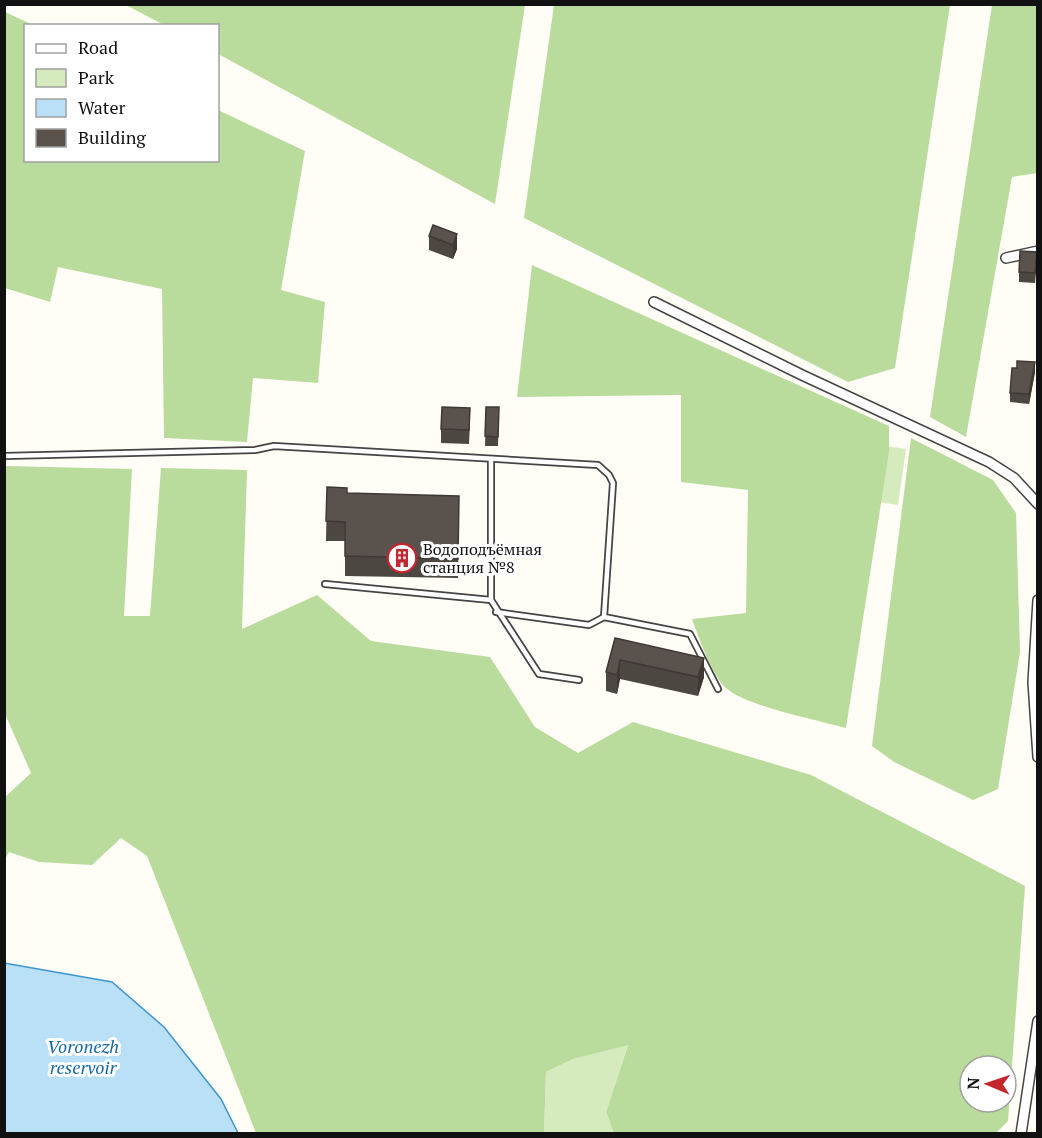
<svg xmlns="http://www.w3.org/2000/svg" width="1042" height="1138" viewBox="0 0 1042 1138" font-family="'PT Serif',serif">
<rect width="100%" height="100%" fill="#fffdf5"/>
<g fill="#d5ebbd">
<path d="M878 445 906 449 898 505 871 501Z"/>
<path d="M628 1044 606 1112 614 1133 544 1134 546 1072 573 1059Z"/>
</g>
<g fill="#b9dc9c" fill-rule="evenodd">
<path d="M126 5H525L495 204 218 54V26L164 25Z"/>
<path d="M554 5H950L895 368 848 382 524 218Z"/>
<path d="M992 5H1037V173L1012 177 966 437 930 417Z"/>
<path d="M5 12 33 25 26 26V160H218V110L305 151 281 290 325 302 318 383 253 378 247 442 164 438 162 289 58 267 50 302 5 288Z"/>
<path d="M532 265 889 426V452L846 728C815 719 750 707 727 689 713 678 698 636 692 619L746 613 748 490 681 482V395L517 397Z"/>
<path d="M911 438 993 480 1016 513 1020 652 998 789 973 800 894 762 872 746Z"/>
<path d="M5 466 132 469 124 616H150L161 468 247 470 242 629 317 595 371 641 490 657 535 727 578 753 633 722 811 775 1025 886 1008 1121 995 1134 614 1133 606 1112 628 1045 573 1059 546 1072 544 1133H256L147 856 121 838 92 865 39 862 9 852 5 859V797L31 773 5 714ZM970 1066H1006V1102H970Z"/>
</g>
<path fill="#b9e0f7" stroke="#3f96cf" stroke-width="1.5" d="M4 963 112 982 164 1027 221 1099 238 1133H5Z"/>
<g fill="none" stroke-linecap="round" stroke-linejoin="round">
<g stroke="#444" stroke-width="8">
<g id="service">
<path d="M4 456 255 450 274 446 598 465 609 475 613 483 604 617 690 634 718 689"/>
<path d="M325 584 491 600V459"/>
<path d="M491 600 539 674 579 680"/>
<path d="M496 612 589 625 604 617"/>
</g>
</g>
<g stroke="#444" stroke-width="12">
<g id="minor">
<path d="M1006 258 1038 251"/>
<path d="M654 302 802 375 989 462 1014 478 1038 504"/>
<path d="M1038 600 1033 682 1038 757"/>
<path d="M1021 1134 1038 1021"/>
</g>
</g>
<use href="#service" stroke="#fff" stroke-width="4.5"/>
<use href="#minor" stroke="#fff" stroke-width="9"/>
</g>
<g fill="#4d4742">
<path d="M457 234V249L453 259 429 250V236Z"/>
<path d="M1037 262 1035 283 1019 282V272Z"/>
<path d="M1035 372 1029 404 1010 402V393Z"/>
<path d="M486 407H499L498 446H485Z"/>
<path d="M470 423 469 444 441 443V429Z"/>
<path d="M327 487 347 493 459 515 458 578 345 576V541H326Z"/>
<path d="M615 638 704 677 698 696 620 679 617 694 606 691V672Z"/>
</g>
<g fill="#3f3936">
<path d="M457 234V249L453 259V245Z"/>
<path d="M1035 362V372L1029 404V394Z"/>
<path d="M704 658V677L698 696V677Z"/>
<path d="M620 660V679L617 694V675Z"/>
</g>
<g fill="#5a524d" stroke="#3f3936" stroke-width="1.5">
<path d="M433 225 457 234 453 245 429 236Z"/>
<path d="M1020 251 1037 252 1035 273 1019 272Z"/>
<path d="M1017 361 1035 362 1029 394 1010 393 1012 368H1017Z"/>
<path d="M442 407 470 408 469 430 441 429Z"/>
<path d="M486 407H499L498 437 485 436Z"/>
<path d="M327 487 347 488V493L459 496 458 559 345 556V522L326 521Z"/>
<path d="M615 638 704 658 698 677 620 660 617 675 606 672Z"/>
</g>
<defs>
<g id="building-ring" transform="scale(1.5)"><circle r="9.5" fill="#fff" stroke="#c4262e" stroke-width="1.5"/><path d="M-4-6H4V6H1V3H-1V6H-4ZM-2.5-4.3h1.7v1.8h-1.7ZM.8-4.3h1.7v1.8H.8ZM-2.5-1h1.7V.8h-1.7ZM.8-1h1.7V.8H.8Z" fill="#c4262e"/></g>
</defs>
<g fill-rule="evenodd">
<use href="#building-ring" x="402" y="558"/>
</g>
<g text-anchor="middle" stroke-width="6" stroke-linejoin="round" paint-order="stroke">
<g font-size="16" fill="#111" stroke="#fff" text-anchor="start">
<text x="423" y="555">Водоподъёмная<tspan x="423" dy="18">станция №8</tspan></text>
</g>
<g font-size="18" font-style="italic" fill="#1768a6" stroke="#fff">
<text x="83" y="1053">Voronezh<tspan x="83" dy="21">reservoir</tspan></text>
</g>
</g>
<rect width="1042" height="1138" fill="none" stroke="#111111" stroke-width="12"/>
<rect x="24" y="24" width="195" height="138" fill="#ffffff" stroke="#a0a0a0" stroke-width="1.5"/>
<rect x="36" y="44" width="30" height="9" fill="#ffffff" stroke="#a0a0a0" stroke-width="1.5"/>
<text x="78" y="54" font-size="18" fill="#111111">Road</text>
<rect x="36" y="69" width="30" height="18" fill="#d5ebbd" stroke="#a0a0a0" stroke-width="1.5"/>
<text x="78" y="84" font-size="18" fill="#111111">Park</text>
<rect x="36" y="99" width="30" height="18" fill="#b9e0f7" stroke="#a0a0a0" stroke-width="1.5"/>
<text x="78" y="114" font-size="18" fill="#111111">Water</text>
<rect x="36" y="129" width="30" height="18" fill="#5a524d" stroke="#a0a0a0" stroke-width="1.5"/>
<text x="78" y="144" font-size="18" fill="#111111">Building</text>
<g transform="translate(988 1084) rotate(272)"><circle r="28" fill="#ffffff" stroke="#a0a0a0" stroke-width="1.5"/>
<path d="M0-4.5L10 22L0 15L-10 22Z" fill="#c4262e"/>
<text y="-9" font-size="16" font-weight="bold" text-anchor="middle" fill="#111111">N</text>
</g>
</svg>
